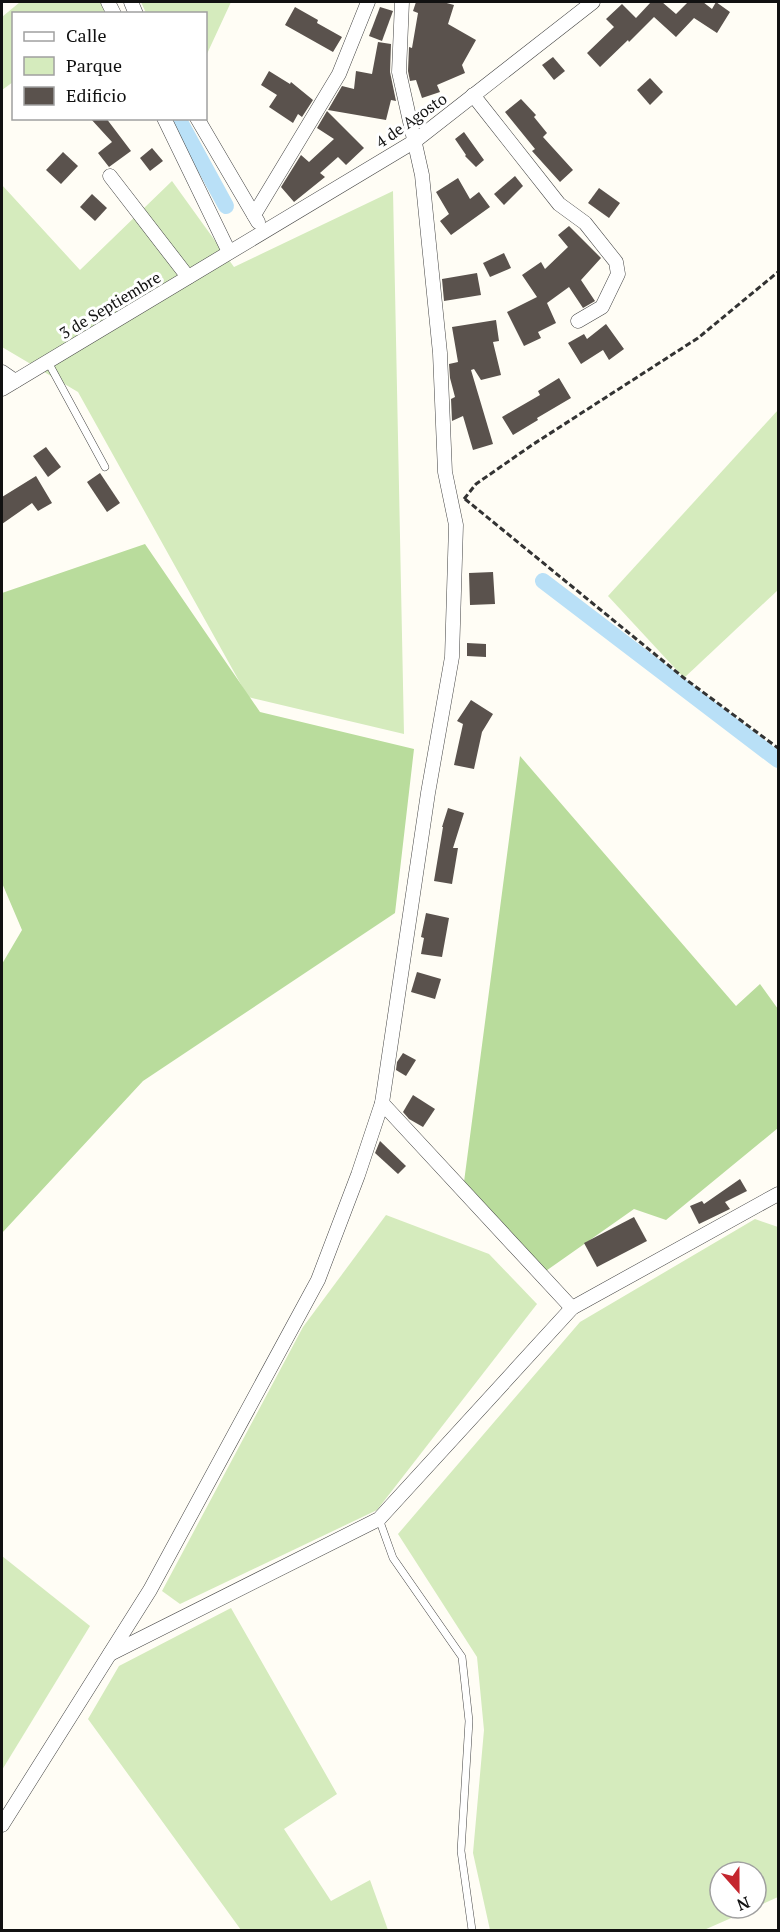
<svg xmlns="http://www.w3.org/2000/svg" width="780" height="1932" viewBox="0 0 780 1932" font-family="'PT Serif',serif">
<rect width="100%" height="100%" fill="#fffdf5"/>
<g fill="#d5ebbd">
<path d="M20 2H116L117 9 111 14H14L13 82 2 90V17Z"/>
<path d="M141 2H231L206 56V14L146 13Z"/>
<path d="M172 181 234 267 393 191 404 734 248 697 78 392 2 347V185L80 270Z"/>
<path d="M778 410V590L684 678 608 596Z"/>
<path d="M386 1215 489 1254 537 1304 377 1510 180 1604 162 1591 303 1327Z"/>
<path d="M755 1219 778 1227V1897L756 1907V1872H720V1908H754L704 1930H490L473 1853 484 1730 477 1657 398 1534 580 1322Z"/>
<path d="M2 1556 90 1626 2 1770Z"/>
<path d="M231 1608 337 1794 284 1829 331 1901 370 1880 388 1930H241L88 1719 119 1666Z"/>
</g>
<g fill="#b9dc9c">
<path d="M145 544 260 712 414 749 395 913 143 1081 2 1233V964L22 930 2 883V593Z"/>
<path d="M520 756 736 1006 760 984 778 1009V1128L666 1220 634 1209 543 1273 464 1182Z"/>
</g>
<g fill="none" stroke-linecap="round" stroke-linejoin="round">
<g stroke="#b9e0f7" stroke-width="16">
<path d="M178 118 226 206"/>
<path d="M543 581 778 760"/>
</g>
</g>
<g fill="#5a524d">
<path d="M416 2H443L454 5 448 24 476 40 462 65 465 73 437 85 440 92 422 98 416 80 410 81 408 71 409 47 412 48 418 13 413 11Z"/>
<path d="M651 2H662L676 14 688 2H703L712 9 716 2 730 12 717 33 694 18 676 37 654 17 629 42 628 40 600 67 587 53 614 27 606 19 622 4 636 18Z"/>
<path d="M295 7 318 20 317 23 342 37 333 52 285 25Z"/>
<path d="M380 7 393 11 382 41 369 36Z"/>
<path d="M378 42 391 44 390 72 396 101 391 100 386 120 328 110 342 86 354 89 356 71 372 74Z"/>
<path d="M553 57 565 71 554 80 542 65Z"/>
<path d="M269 71 290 84 291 82 313 100 302 117 298 114 293 123 269 107 277 95 261 85Z"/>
<path d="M650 78 663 92 650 105 637 90Z"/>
<path d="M521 99 536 115 534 117 547 133 543 137 573 170 560 182 532 151 535 149 505 112Z"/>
<path d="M327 111 364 148 346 165 338 157 320 173 325 177 294 202 281 187 301 155 309 162 334 139 317 128Z"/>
<path d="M90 118H106L131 151 109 167 98 153 112 142Z"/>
<path d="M464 132 484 160 476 167 465 156 466 155 455 139Z"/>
<path d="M152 148 163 161 150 171 140 158Z"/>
<path d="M63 152 78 166 61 184 46 170Z"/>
<path d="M515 176 523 186 504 205 494 194Z"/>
<path d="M458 178 470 199 479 192 490 207 451 235 440 221 449 214 436 192Z"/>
<path d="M599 188 620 203 609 218 588 203Z"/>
<path d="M92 194 107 208 95 221 80 207Z"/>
<path d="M569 226 601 258 581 280 595 301 583 308 569 287 547 303 556 323 538 332 541 338 524 346 507 312 537 297 522 275 541 262 545 269 568 247 558 235Z"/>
<path d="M504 253 511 268 490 277 483 263Z"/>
<path d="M477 273 481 295 444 301 442 279Z"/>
<path d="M496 320 499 341 493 342 501 375 481 380 474 369 471 370 493 444 473 450 463 416 452 421 451 399 455 397 450 378 449 364 458 362 452 327Z"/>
<path d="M606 324 624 349 609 360 603 350 581 364 568 343 584 334 587 339Z"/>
<path d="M559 378 571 398 537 418 538 420 513 435 502 417 540 395 538 391Z"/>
<path d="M46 447 61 467 48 477 33 456Z"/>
<path d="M100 473 120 503 107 512 87 482Z"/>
<path d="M36 476 52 503 38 511 32 503 2 524V497Z"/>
<path d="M493 572 495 604 470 605 469 573Z"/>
<path d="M467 643 486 644V657L467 656Z"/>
<path d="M471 700 493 714 482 732 474 769 454 765 463 724 457 721Z"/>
<path d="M448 808 464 813 453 848H458L452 884 434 881 443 827H442Z"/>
<path d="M426 913 449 918 442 957 421 954 424 938 421 937Z"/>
<path d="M417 972 441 979 435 999 411 992Z"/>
<path d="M403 1053 416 1060 406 1076 396 1070 397 1062Z"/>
<path d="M413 1095 435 1109 423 1127 409 1119 403 1112Z"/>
<path d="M380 1141 406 1166 398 1174 375 1153Z"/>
<path d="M740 1179 747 1191 725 1202 730 1209 699 1224 690 1206 702 1201 704 1204Z"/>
<path d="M634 1217 647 1241 597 1267 584 1243Z"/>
</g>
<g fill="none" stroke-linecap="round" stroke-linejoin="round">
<g stroke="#444" stroke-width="8">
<g id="lane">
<path d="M48 362 105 467"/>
<path d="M379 1519 393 1558 462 1657 469 1721 461 1851 472 1930"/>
</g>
</g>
<g stroke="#444" stroke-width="15">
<g id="street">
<path d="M108 2 114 14"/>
<path d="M131 2 136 14"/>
<path d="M473 95 559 204 585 223 616 262 618 274 602 307 578 321"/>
<path d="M164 118 229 252"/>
<path d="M197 118 258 222"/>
<path d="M110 176 188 277"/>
<path d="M254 215 339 74 368 2"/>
<path d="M2 372 15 381"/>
<path d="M2 389 415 141 593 2"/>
<path d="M382 1103 572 1308"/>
<path d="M110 1654 379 1519 572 1308 778 1194"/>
<path d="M2 1825 150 1590 318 1280 358 1175 382 1103 428 793 452 657 456 525 445 472 440 353 422 175 399 72 402 2"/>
</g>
</g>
<g stroke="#333" stroke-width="3" stroke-dasharray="6 3" stroke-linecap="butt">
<path d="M464 499 476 484 532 445 698 338 778 272"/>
<path d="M465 499 684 678 778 748"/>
</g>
<use href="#lane" stroke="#fff" stroke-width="7"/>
<use href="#street" stroke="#fff" stroke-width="14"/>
</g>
<g text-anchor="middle" stroke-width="6" stroke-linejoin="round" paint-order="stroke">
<g font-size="16" fill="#111" stroke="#fff">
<text transform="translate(411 120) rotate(-35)" y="6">4 de Agosto</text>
<text transform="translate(110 305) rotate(-31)" y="6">3 de Septiembre</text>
</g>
</g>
<rect width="780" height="1932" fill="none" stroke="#111111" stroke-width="6"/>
<rect x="12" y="12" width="195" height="108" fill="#ffffff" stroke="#a0a0a0" stroke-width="1.5"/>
<rect x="24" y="32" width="30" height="9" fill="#ffffff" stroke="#a0a0a0" stroke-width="1.5"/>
<text x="66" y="42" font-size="18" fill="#111111">Calle</text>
<rect x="24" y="57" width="30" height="18" fill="#d5ebbd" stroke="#a0a0a0" stroke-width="1.5"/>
<text x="66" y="72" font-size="18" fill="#111111">Parque</text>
<rect x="24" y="87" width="30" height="18" fill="#5a524d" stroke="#a0a0a0" stroke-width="1.5"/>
<text x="66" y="102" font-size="18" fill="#111111">Edificio</text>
<g transform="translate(738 1890) rotate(159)"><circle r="28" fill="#ffffff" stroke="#a0a0a0" stroke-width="1.5"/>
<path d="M0-4.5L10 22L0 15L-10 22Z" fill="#c4262e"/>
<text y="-9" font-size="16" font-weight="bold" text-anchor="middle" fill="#111111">N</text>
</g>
</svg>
